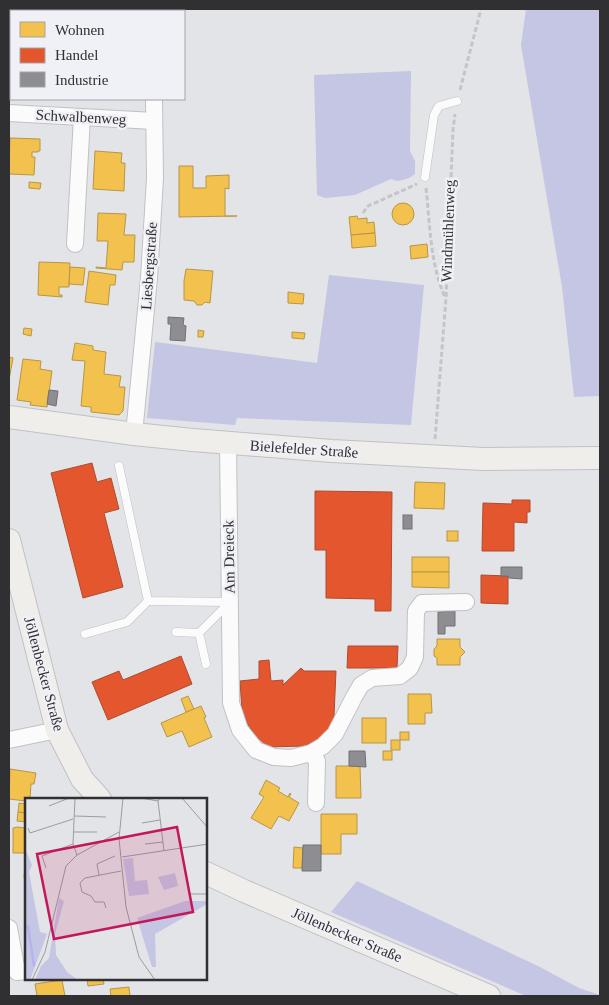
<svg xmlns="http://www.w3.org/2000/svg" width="609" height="1005" viewBox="0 0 609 1005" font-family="'Times New Roman',serif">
<rect width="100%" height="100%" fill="#e3e4e8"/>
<g fill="#c5c5e4">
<path d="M526 9H600V396L574 397 562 287 521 45Z"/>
<path d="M411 71 410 151 415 161V174L409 178 403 180 397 181 391 179 355 195 325 198 317 195 314 75Z"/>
<path d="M329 275 424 285 411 425 237 418 235 425 147 418 155 342 317 363Z"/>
<path d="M357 881 538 966 579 988 600 995V996H526L331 912Z"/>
</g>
<g fill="#f2c14e" stroke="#b89646">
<path d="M9 9H20V11H11V20H9Z"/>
<path d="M100 9H116V10H127V11H99Z"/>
<rect x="9" y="43" width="2" height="44"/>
<path d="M10 138 40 139V151H38V152H32V157H35L34 175 9 174Z"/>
<path d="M95 151 122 153 121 163H125L124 191 93 189Z"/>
<path d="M179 166H193V188H206V176L229 175V189L225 188V216H237L179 217Z"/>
<path d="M29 182 41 183 40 189 29 188Z"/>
<circle cx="403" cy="214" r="11"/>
<path d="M98 213 126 214 124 235H135L134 262H123L122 270 96 268V267L106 268 108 241H97Z"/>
<path d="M357 216 358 219 367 218V223L374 222 375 233 351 235 349 217Z"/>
<path d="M375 233 376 246 352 248 351 235Z"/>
<path d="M427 244 428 257 411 259 410 246Z"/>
<path d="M39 262 70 263 69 287H59V295H62V297L38 295Z"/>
<path d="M70 267 85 268 83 285 69 284Z"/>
<path d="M186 269 213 271 210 303 205 302 202 305H197L194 301 184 300V281Z"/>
<path d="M89 271 116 275 115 285H110L108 305 85 302Z"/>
<path d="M288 292 304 294 303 304 288 303Z"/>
<path d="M24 328 32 329 31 336 23 334Z"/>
<path d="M198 330 204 331 203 337H198Z"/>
<path d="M292 332 305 333 304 339 292 338Z"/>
<path d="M75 343 93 346V350L106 352 104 374 121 376 119 387H125L123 411 119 415 91 412V407L81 406 85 361 72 360Z"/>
<path d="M9 357 13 358 9 380Z"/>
<path d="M23 359 41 361 40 369 52 371 47 407 30 405 31 402 17 400Z"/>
<path d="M415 482 445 483 444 509 414 508Z"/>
<rect x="447" y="531" width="11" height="10"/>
<rect x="412" y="557" width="37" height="15"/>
<path d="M412 572H449V588L412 587Z"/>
<path d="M437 639H460V647L465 652 460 657V665H437V658L434 656V649L437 646Z"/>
<path d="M408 694H431L432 713H425V724H408Z"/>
<path d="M188 696 194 709 186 712 181 699Z"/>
<path d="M201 706 206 717 204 718 212 737 189 747 182 731 167 737 161 723Z"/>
<rect x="362" y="718" width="24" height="25"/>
<rect x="400" y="732" width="9" height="8"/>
<rect x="391" y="740" width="9" height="10"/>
<rect x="383" y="751" width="9" height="9"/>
<path d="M336 766H360L361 798H336Z"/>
<path d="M10 769 36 773 34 784H31L30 799H26V801L9 799Z"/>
<path d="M266 780 280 788 278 791 288 797 290 793 291 794 289 797 299 803 289 821 279 816 271 829 251 818 264 797 259 794Z"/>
<path d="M19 803 26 804V813L18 812Z"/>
<path d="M18 812 26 813V822L17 821Z"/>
<path d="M321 814H357V834H341V854H321Z"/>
<path d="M17 827 26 828V853H13V828Z"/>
<path d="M294 847 303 848 302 868H293Z"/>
<path d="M24 874H26V899Z"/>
<path d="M87 979H103L104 984 88 986Z"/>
<path d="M62 980 65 996H37L35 984Z"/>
<path d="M129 987 130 996H111L110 989Z"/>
</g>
<g fill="#e4572e" stroke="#ae4b2f">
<path d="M92 463 97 482 111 478 119 509 104 513 123 587 83 598 51 473Z"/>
<path d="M315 491 392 492 391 611H375V599L326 598V550H315Z"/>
<path d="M512 500H530V512H527V523L514 522V551H482L483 503 512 504Z"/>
<path d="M481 575 508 576V604L481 603Z"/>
<path d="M348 646H398L397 668H347Z"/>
<path d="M181 656 192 684 108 720 92 682 119 671 123 680Z"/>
<path d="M269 660 271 681 283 680V685L301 668 304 671H336L334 716 331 725 320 739 304 746 268 747 255 735 247 723 242 711 240 681 259 679V661Z"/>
</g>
<g fill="#8d8d92" stroke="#717175">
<path d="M168 317 184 318 183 325 186 326 185 341 170 340 171 324H168Z"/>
<path d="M49 390 58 391 56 406 47 404Z"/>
<rect x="403" y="515" width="9" height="14"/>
<path d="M501 567H522V579L509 578 508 576H501Z"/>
<path d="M455 611V626H445V634H438V612Z"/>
<path d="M349 751H365L366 767 349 766Z"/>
<path d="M303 845H321V871H302Z"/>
</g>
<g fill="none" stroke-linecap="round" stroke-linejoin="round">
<g stroke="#c0c1c4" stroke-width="9">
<g id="lane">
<path d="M425 177 434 115 439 106 457 101"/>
<path d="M119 466 148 601 230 602"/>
<path d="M176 632 199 633"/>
<path d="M85 634 127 622 148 601"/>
<path d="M206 664 199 633 229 603"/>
</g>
</g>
<g stroke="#c0c1c4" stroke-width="18">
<g id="street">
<path d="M156 11V9"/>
<path d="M9 113 154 121"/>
<path d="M75 244 82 117"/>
<path d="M134 434 149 278 155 178 154 99"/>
<path d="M228 443 231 703 240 730 256 750 274 757 291 758 311 753 323 746 335 734 354 697 361 685 372 678 400 676 410 668 415 657 416 611 422 603 466 602"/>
<path d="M9 740 57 730"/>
<path d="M311 753 317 761 316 803"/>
<path d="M9 928 17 972 26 971"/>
</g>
</g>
<g stroke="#c0c1c4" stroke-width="24">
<g id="secondary">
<path d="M9 417 134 434 193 440 332 451 483 459 600 458"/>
<path d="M9 540 57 730 82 779 100 799"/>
<path d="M206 873 244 891 489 996"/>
</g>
</g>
<g stroke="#c5c5c7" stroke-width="3" stroke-dasharray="5 2.5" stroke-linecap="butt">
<path d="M460 90 481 9"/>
<path d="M426 188C430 224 430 264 445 297"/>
<path d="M363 213 368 206 417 184"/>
<path d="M435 439 446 298 453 130 455 114"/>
</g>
<use href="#lane" stroke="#fbfbfc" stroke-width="8"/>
<use href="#street" stroke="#fbfbfc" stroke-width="16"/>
<use href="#secondary" stroke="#efeeeb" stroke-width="22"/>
</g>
<g text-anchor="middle" stroke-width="5" stroke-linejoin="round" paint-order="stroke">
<g font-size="15" fill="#303032" stroke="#f0f0f7">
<text transform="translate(81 117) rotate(3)" y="5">Schwalbenweg</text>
<text transform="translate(448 231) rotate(-88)" y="5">Windmühlenweg</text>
<text transform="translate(149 266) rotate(-86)" y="5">Liesbergstraße</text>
<text transform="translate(304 449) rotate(4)" y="5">Bielefelder Straße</text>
<text transform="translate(229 557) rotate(-91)" y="5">Am Dreieck</text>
<text transform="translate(44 674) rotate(75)" y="5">Jöllenbecker Straße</text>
<text transform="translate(347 935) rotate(23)" y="5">Jöllenbecker Straße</text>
</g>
</g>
<g transform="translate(25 798)">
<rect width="182" height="182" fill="#e3e4e8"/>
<path d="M0 50 7 67 4 74 15 134 22 136 5 182H0ZM108 60 110 83 122 82 124 96 104 98 98 61ZM150 75 153 88 139 92 133 79ZM34 100 39 103 30 136 31 157 42 174 53 182H10L16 168 24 160ZM160 103H182V106L130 136 131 169H127L112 120Z" fill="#c5c5e4"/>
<path fill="none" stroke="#b6b4f0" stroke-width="2.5" d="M0 127 3 129 9 168"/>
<path fill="none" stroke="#9b9c9f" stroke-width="1" d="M50 0 48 46 52 57M98 0 94 41 101 109 114 159 130 182M116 0 133 3 135 0M157 0 183 30M133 3 139 53M24 8 44 0M50 18 81 19M117 25 135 22M3 30 5 35 48 21M49 34H72M120 46 138 44M97 59 183 46M21 70 17 58 48 46M74 77 72 66 90 58M164 96H183M81 110 79 104H70L66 98 57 94 55 85 60 80 96 73M7 182 20 154 41 68 52 57 94 34"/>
<path fill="#c2185b" fill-opacity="0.15" stroke="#c2185b" stroke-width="2.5" d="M152 29 168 114 29 141 12 56Z"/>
<rect width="182" height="182" fill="none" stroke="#303032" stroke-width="2.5"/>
</g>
<rect width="609" height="1005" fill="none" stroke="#303032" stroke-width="20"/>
<rect x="10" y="10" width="175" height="90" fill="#f0f0f7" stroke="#a3a3a8"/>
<rect x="20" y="22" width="25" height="15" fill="#f2c14e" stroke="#a3a3a8"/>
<text x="55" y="35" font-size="15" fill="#303032">Wohnen</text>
<rect x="20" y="48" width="25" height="15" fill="#e4572e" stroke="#a3a3a8"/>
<text x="55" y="60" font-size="15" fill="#303032">Handel</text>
<rect x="20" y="72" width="25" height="15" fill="#8d8d92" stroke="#a3a3a8"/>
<text x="55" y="85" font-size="15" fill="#303032">Industrie</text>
</svg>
